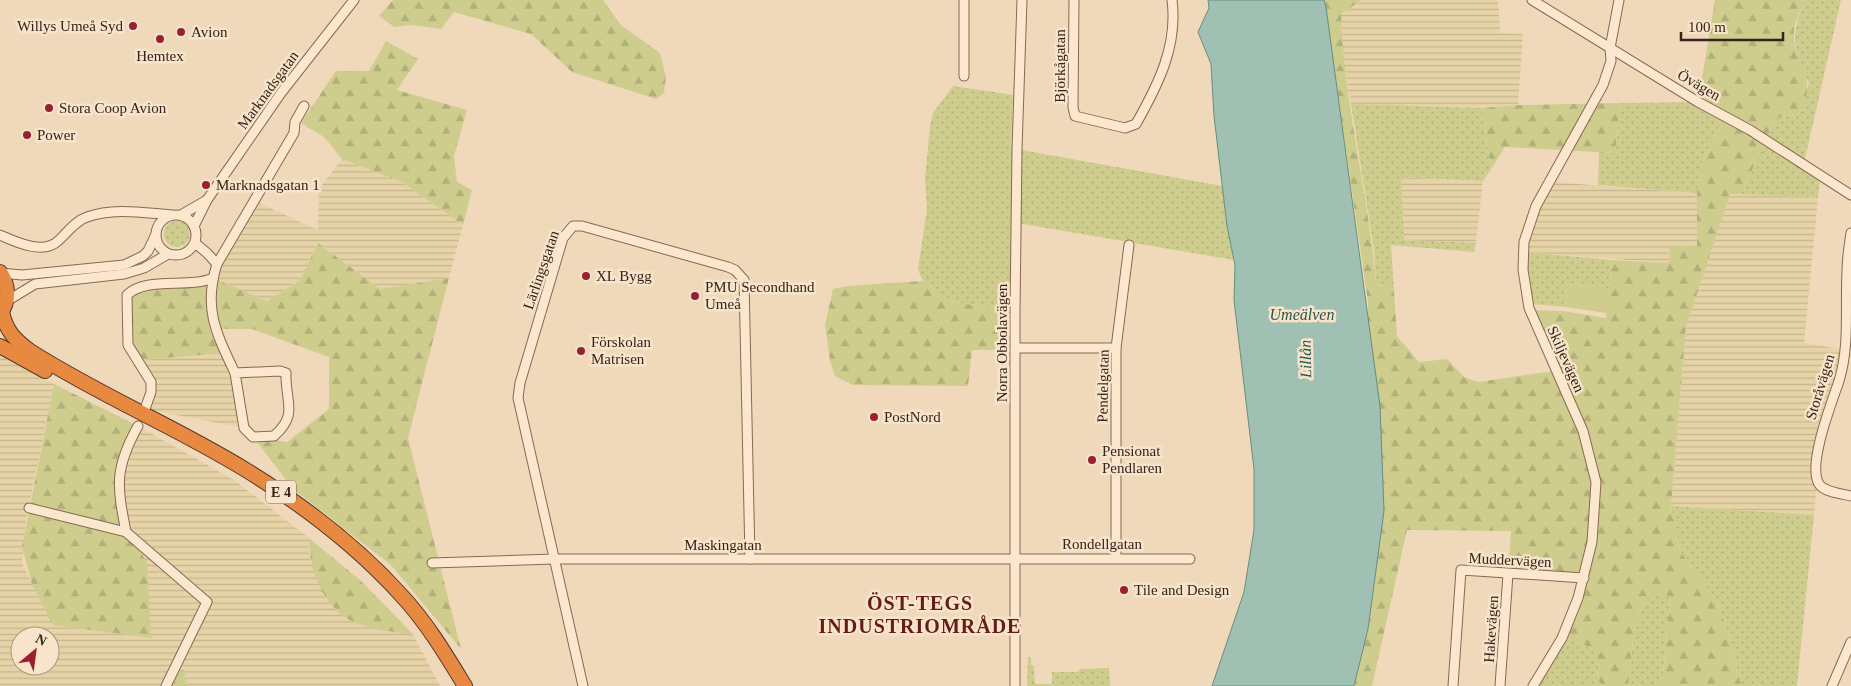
<svg xmlns="http://www.w3.org/2000/svg" width="1851" height="686" viewBox="0 0 1851 686" font-family="'Times New Roman',serif">
<defs>
<pattern id="farmland-rules" width="6" height="5" patternUnits="userSpaceOnUse" patternTransform="scale(1.25)"><rect width="6" height="5" fill="#e6d3a7"/><path d="M0 2.5h6" fill="none" stroke="#c6b58f"/></pattern>
<pattern id="grass-dots" width="8" height="8" patternUnits="userSpaceOnUse" patternTransform="scale(1.25)"><rect width="8" height="8" fill="#cecd8e"/><path d="M2 2h.1M6 6h.1" fill="none" stroke="#b2b07a" stroke-width="1.8" stroke-linecap="round"/></pattern>
<pattern id="forest-firs" width="22" height="20" patternUnits="userSpaceOnUse" patternTransform="scale(1.25)"><rect width="22" height="20" fill="#cecd8e"/><path d="M5 1l3.5 6h-7zM16 11l3.5 6h-7z" fill="#b2b07a"/></pattern>
</defs>
<rect width="100%" height="100%" fill="#f0d9ba"/>
<g fill="url(#farmland-rules)" fill-rule="evenodd">
<path d="M1363 0H1498L1500 33 1523 34 1518 105 1482 108 1351 104 1342 55 1341 14Z"/>
<path d="M342 159 402 182 463 225 449 278 380 289 318 243 300 280 267 301 213 278 257 202 318 230 319 189Z"/>
<path d="M1401 177 1483 181 1476 243 1404 240Z"/>
<path d="M1552 182 1697 193V246L1669 263 1526 252 1533 221Z"/>
<path d="M1730 193 1818 198 1804 343 1846 350 1822 429 1814 515 1671 506 1686 327Z"/>
<path d="M226 353 244 428 145 409 151 392 140 360Z"/>
<path d="M0 356 54 384 26 520 22 563 53 625 126 532 118 485 138 426 234 480 309 538V556L377 629 413 634 440 686H187L184 670 163 686H0ZM20 636H50V666H20Z"/>
</g>
<g fill="url(#grass-dots)">
<path d="M1804 0H1841L1804 163 1820 173 1818 198 1741 194 1771 128 1778 118 1799 113 1809 84C1793 46 1790 40 1804 0Z"/>
<path d="M953 86 1013 95 1011 148 1223 186 1227 226 1234 260 1017 223 1007 311 950 301 923 281 918 270 927 208 925 179 930 126 933 113Z"/>
<path d="M1698 102 1725 116 1703 161 1697 193 1598 185 1599 152 1615 153 1620 103Z"/>
<path d="M1351 104 1482 108 1491 169 1483 181 1401 177 1404 240 1476 243 1474 252 1391 245 1394 291 1390 286 1376 285 1374 250Z"/>
<circle cx="177" cy="234" r="13"/>
<path d="M1526 252 1612 260 1609 289 1568 284 1565 307 1531 304Z"/>
<path d="M1671 506 1814 515 1797 686H1741L1731 642 1717 601 1680 551Z"/>
<path d="M1650 592 1670 595 1662 686H1628L1635 623Z"/>
<path d="M1562 638C1575 640 1593 645 1598 660 1599 665 1597 674 1597 679L1602 686H1533Z"/>
<path d="M1028 657H1031V665L1034 666 1035 684H1052V672H1078L1080 669 1109 668 1110 686H1027Z"/>
</g>
<g fill="url(#forest-firs)">
<path d="M393 0H603L621 25 660 53 666 77 664 93 656 99 572 72 531 34 454 12 441 29 411 25 394 27 379 16Z"/>
<path d="M1324 0H1362L1341 14C1344 105 1369 194 1376 285L1390 286 1394 291 1397 336 1419 362 1447 359 1464 377 1478 382 1553 371 1534 310 1564 311 1606 318 1612 260 1669 263 1670 246H1697V193L1703 161 1725 116 1698 102 1715 0H1804C1801 9 1795 21 1794 30 1792 67 1821 75 1799 113L1778 118 1771 128 1741 194H1730L1686 327 1671 506 1680 551 1717 601 1731 642 1741 686H1662L1670 596 1650 592 1635 623 1628 686H1602L1597 679C1597 674 1599 665 1598 660 1593 645 1575 640 1562 638L1583 578 1508 574 1511 531 1407 530 1372 686H1354L1368 629V302Z"/>
<path d="M386 41 418 59 397 90 467 110 454 156 457 182 472 190 463 225 402 182 342 159 324 137 301 123 336 71H369Z"/>
<path d="M1620 103 1615 153 1505 147 1491 169 1482 108 1518 105Z"/>
<path d="M318 243 380 289 449 278 408 438 461 649 391 565 293 489 253 437 287 442 329 409V357L252 329H217L226 353 140 360 128 345 131 290 213 278 267 301 300 280Z"/>
<path d="M923 281 950 301 1007 311 1006 350H972L968 386 853 385 835 376 830 361 825 325 833 289 847 286Z"/>
<path d="M54 384 138 426 121 466 126 532 138 547 147 563 151 638 53 625 32 584 22 547Z"/>
<path d="M309 538 360 580 413 634C393 632 361 629 345 617 320 599 309 568 309 538Z"/>
<path d="M184 670 187 686H163L173 672Z"/>
</g>
<path fill="#cecd8e" d="M1568 284 1609 289 1607 313 1565 307Z"/>
<path fill="#9fc0b2" stroke="#668e7f" d="M1208 0H1324L1326 7 1380 406 1384 511 1368 629 1354 686H1212L1244 592 1254 530V469L1234 300 1235 265 1227 226 1214 116 1211 64 1198 32 1209 8Z"/>
<g fill="none" stroke-linecap="round" stroke-linejoin="round">
<g stroke="#886853" stroke-width="11">
<g id="minor">
<path d="M1074 0 1073 107 1075 116 1125 128 1136 124C1158 85 1178 46 1172 0"/>
<path d="M1532 0 1698 102 1750 130 1851 195"/>
<path d="M964 76V0"/>
<circle cx="176" cy="235" r="20"/>
<path d="M181 215 207 200"/>
<path d="M194 226 207 200 281 93 354 0"/>
<path d="M1851 233C1849 246 1847 259 1847 271 1845 308 1850 345 1839 381 1832 402 1807 465 1819 484 1824 492 1842 494 1851 496"/>
<path d="M0 235C16 242 43 255 58 241 67 233 75 221 87 217 114 207 145 213 172 215"/>
<path d="M195 243 207 253 217 264"/>
<path d="M0 273 22 275 124 265 143 256 148 251 156 234"/>
<path d="M7 301 35 284 124 274 144 268 168 254"/>
<path d="M1016 348H1116"/>
<path d="M280 371 286 373C285 402 299 414 274 436L253 437 244 428 235 373Z"/>
<path d="M235 373C216 333 203 308 217 264L294 133 295 122 304 106"/>
<path d="M145 409 151 392V382L128 345 127 295C146 276 188 289 213 278"/>
<path d="M29 508 126 532 207 602 166 686"/>
<path d="M126 532C117 486 114 469 138 426"/>
<path d="M1116 557V348L1129 245"/>
<path d="M432 563 554 559H1190"/>
<path d="M583 686 518 398 520 383 563 238 573 226H582L728 267 735 270 744 280 750 559"/>
<path d="M1015 686V312L1017 149 1022 0"/>
<path d="M1453 686 1461 570 1584 578"/>
<path d="M1500 686 1508 574"/>
<path d="M1533 686 1562 638 1578 598 1592 542 1596 482 1583 431 1529 308 1523 270 1524 242 1536 206 1603 85 1611 61 1610 48 1619 0"/>
<path d="M1832 686 1851 642"/>
</g>
</g>
<g stroke="#543729" stroke-width="16">
<g id="highway">
<path d="M0 272C9 285 10 301 0 314"/>
<path d="M2 312C6 331 15 340 30 351 99 395 176 427 246 470 303 505 357 546 402 596 427 623 446 655 465 686"/>
<path d="M0 346 45 371"/>
</g>
</g>
<use href="#minor" stroke="#fbe7cd" stroke-width="9"/>
<use href="#highway" stroke="#e88942" stroke-width="14"/>
</g>
<g fill="#9a2031" stroke="#f7e4ca" stroke-width="2">
<circle cx="133" cy="26" r="5"/>
<circle cx="181" cy="32" r="5"/>
<circle cx="160" cy="39" r="5"/>
<circle cx="49" cy="108" r="5"/>
<circle cx="27" cy="135" r="5"/>
<circle cx="206" cy="185" r="5"/>
<circle cx="586" cy="276" r="5"/>
<circle cx="695" cy="296" r="5"/>
<circle cx="581" cy="351" r="5"/>
<circle cx="874" cy="417" r="5"/>
<circle cx="1092" cy="460" r="5"/>
<circle cx="1124" cy="590" r="5"/>
</g>
<g text-anchor="middle" stroke-width="5" stroke-linejoin="round" paint-order="stroke">
<rect fill="#f7e4ca" stroke="#705d4f" stroke-width="1" x="266" y="480.5" width="30" height="23" rx="4"/>
<g font-size="14" font-weight="bold" fill="#36231a">
<text x="281" y="497">E 4</text>
</g>
<g font-size="15" fill="#36231a" stroke="#f7e4ca" text-anchor="start">
<text x="123" y="31" text-anchor="end">Willys Umeå Syd</text>
<text x="191" y="37">Avion</text>
<text x="160" y="61" text-anchor="middle">Hemtex</text>
<text x="59" y="113">Stora Coop Avion</text>
<text x="37" y="140">Power</text>
<text x="216" y="190">Marknadsgatan 1</text>
<text x="596" y="281">XL Bygg</text>
<text x="705" y="292">PMU Secondhand<tspan x="705" dy="17">Umeå</tspan></text>
<text x="591" y="347">Förskolan<tspan x="591" dy="17">Matrisen</tspan></text>
<text x="884" y="422">PostNord</text>
<text x="1102" y="456">Pensionat<tspan x="1102" dy="17">Pendlaren</tspan></text>
<text x="1134" y="595">Tile and Design</text>
</g>
<g font-size="15" fill="#36231a" stroke="#f7e4ca">
<text transform="translate(1060 66) rotate(-90)" y="5">Björkågatan</text>
<text transform="translate(1699 85) rotate(30)" y="5">Övägen</text>
<text transform="translate(268 90) rotate(-54)" y="5">Marknadsgatan</text>
<text transform="translate(541 270) rotate(-71)" y="5">Lärlingsgatan</text>
<text transform="translate(1002 343) rotate(-90)" y="5">Norra Obbolavägen</text>
<text transform="translate(1566 359) rotate(66)" y="5">Skiljevägen</text>
<text transform="translate(1103 386) rotate(-89)" y="5">Pendelgatan</text>
<text transform="translate(1820 387) rotate(-73)" y="5">Storåvägen</text>
<text x="1102" y="549">Rondellgatan</text>
<text x="723" y="550">Maskingatan</text>
<text transform="translate(1510 560) rotate(3)" y="5">Muddervägen</text>
<text transform="translate(1491 629) rotate(-86)" y="5">Hakevägen</text>
</g>
<g font-size="16" font-style="italic" fill="#28574d" stroke="#f7e4ca">
<text x="1302" y="320">Umeälven</text>
<text transform="translate(1305 359) rotate(-91)" y="6">Lillån</text>
</g>
<g font-size="20" font-weight="bold" letter-spacing="1" fill="#651c16" stroke="#f7e4ca">
<text x="920" y="610">ÖST-TEGS<tspan x="920" dy="23">INDUSTRIOMRÅDE</tspan></text>
</g>
</g>
<g transform="translate(35 651) rotate(29)"><circle r="24" fill="#f7e4ca" stroke="#aa9784"/>
<path d="M0-4L9 19L0 12L-9 19Z" fill="#9a2031"/>
<text y="-8" font-size="14" font-weight="bold" text-anchor="middle" fill="#36231a">N</text>
</g>
<path d="M1681 32v8h102v-8" fill="none" stroke="#36231a" stroke-width="2.5"/>
<text x="1688" y="32" font-size="15" fill="#36231a" stroke="#f7e4ca" stroke-width="4" paint-order="stroke">100 m</text>
</svg>
